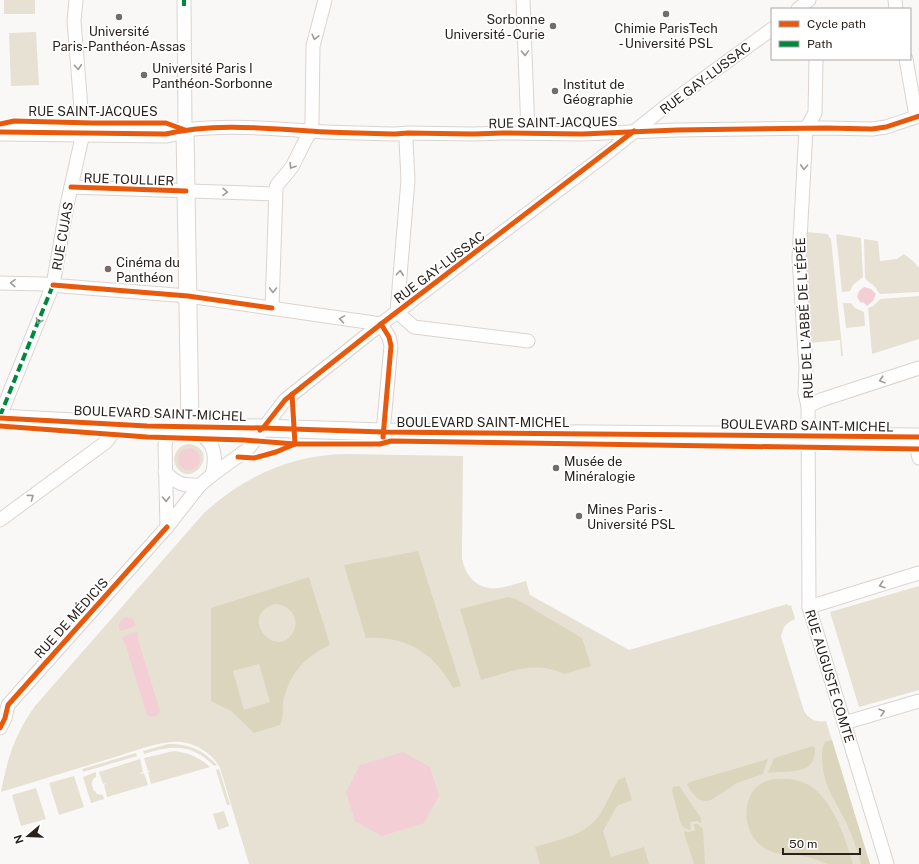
<svg xmlns="http://www.w3.org/2000/svg" width="919" height="864" viewBox="0 0 919 864" font-family="'Public Sans',sans-serif">
<rect width="100%" height="100%" fill="#faf8f6"/>
<g fill="#e6e1d2" fill-rule="evenodd">
<rect x="4" y="0" width="31" height="14"/>
<path d="M36 32 39 85 11 86 9 33Z"/>
<path d="M806 232 828 234 829 237 831 239 843 356H841L840 340 810 343 805 260Z"/>
<path d="M836 234 861 238 863 277 853 285 850 291 842 292Z"/>
<path d="M864 239 878 241 880 261 897 259 904 254 914 262 919 268V292L880 294C877 291 877 289 874 286 871 283 868 282 865 278Z"/>
<path d="M919 296V339L872 354 868 308 873 306 880 299Z"/>
<path d="M843 303H851L855 308 864 312 865 326 846 328Z"/>
<path d="M190 444C222 451 190 491 176 466 173 461 174 455 177 451 180 446 185 444 190 444ZM187 448 196 450 185 469 179 463C178 455 179 452 187 448Z"/>
<path d="M345 454 463 456 462 558C465 577 479 591 499 588 508 587 517 583 526 581L530 595 629 650 787 604 789 606 791 605 795 619 789 622 784 627 781 636 782 640 804 711C809 719 816 723 826 721L870 864H249L220 768C213 754 197 744 181 742 160 740 133 752 112 758 75 769 38 781 1 792 7 759 15 734 35 706L204 513C243 477 291 455 345 454Z"/>
<path d="M919 586V690L859 707 830 612Z"/>
<path d="M168 744C187 743 204 750 217 765L214 766C192 743 171 745 144 754L143 751Z"/>
<path d="M174 751C189 753 199 757 210 767L151 784 148 772 151 771H148L144 758Z"/>
<path d="M136 753 137 756 83 772 82 769Z"/>
<path d="M140 759 143 772 140 773 141 774 144 773 148 785 107 797 104 785 106 783 103 784 99 772Z"/>
<path d="M219 769 230 805H227L216 770Z"/>
<path d="M96 772V777C90 780 92 786 94 791H95L97 794 103 795 104 799 91 803 83 777Z"/>
<path d="M74 776 84 807 59 815 49 783Z"/>
<path d="M36 788 46 819 21 826 12 795Z"/>
<path d="M224 811 229 826 218 830 213 814Z"/>
</g>
<g fill="#dcd5bd" fill-rule="evenodd">
<path d="M418 551 461 686 453 688C434 652 406 636 366 638L344 565Z"/>
<path d="M309 577 330 645C303 657 289 675 283 703 282 711 284 718 280 725L254 733 231 711 211 701V608ZM275 604C289 605 301 617 293 632 277 662 236 616 275 604ZM259 664 270 702 244 710 233 671Z"/>
<path d="M508 597 516 599 582 638 591 666 564 674C535 660 510 672 481 680L460 609Z"/>
<path d="M832 740 870 864H861C857 849 852 834 845 820 833 796 823 787 822 757 822 752 822 747 825 742Z"/>
<path d="M813 746 815 748C816 777 787 770 768 773L774 758Z"/>
<path d="M768 759 763 774 737 783 711 800C700 804 693 795 688 786L687 784 690 782Z"/>
<path d="M625 777 632 800 617 806 603 831 611 857 644 847 649 864H540L535 847C557 840 584 836 599 816 606 805 612 791 618 780Z"/>
<path d="M774 779C783 779 793 778 802 782 831 792 845 837 853 864 845 864 837 864 829 864 825 864 821 861 817 860 813 858 808 857 803 856 794 854 784 855 775 853 753 846 742 824 748 802 752 788 760 782 774 779Z"/>
<path d="M678 786 680 787 701 818V823L697 821 690 822 691 830 684 828 681 824 672 791 673 787Z"/>
<path d="M694 824H698L703 829 705 864H694L684 833 685 831 689 832 695 830Z"/>
</g>
<g fill="#f3cfd5">
<path d="M864 287 871 289 876 294 873 301 867 306 863 302 861 303 857 297 859 291Z"/>
<circle cx="189" cy="459" r="11"/>
<path d="M126 617 133 619 136 626 120 631C118 624 119 619 126 617Z"/>
<path d="M137 632 138 633V640L160 711 157 716 152 717 147 715 125 643 122 638 126 635V636L127 635 132 633 134 634V633Z"/>
<path d="M403 752 430 767 439 796 424 823 382 836 355 821 346 792 360 765Z"/>
</g>
<g fill="none" stroke-linecap="round" stroke-linejoin="round">
<g stroke="#dad4d0" stroke-width="15">
<g id="minor">
<path d="M184 0 185 130C226 125 268 128 310 131 338 133 367 133 395 134L408 133 473 134 503 133 582 134 677 130 826 128 872 129 886 127 919 116"/>
<path d="M523 0 528 133"/>
<path d="M895 0 896 9"/>
<path d="M798 9 809 0"/>
<path d="M816 59 815 113 806 129 799 258 806 369 805 393 808 406 809 607 887 864"/>
<path d="M906 59 916 116"/>
<path d="M404 134 406 140 408 180 397 312 414 327 528 341"/>
<path d="M71 187 275 194"/>
<path d="M0 283 43 284 62 286 188 296 381 324"/>
<path d="M272 308 276 189 277 185 292 167 306 139 311 131 312 122 313 46 325 0"/>
<path d="M381 324 389 337 391 346 383 432"/>
<path d="M808 406 821 400 919 368"/>
<path d="M0 416 53 285 67 205 83 133 74 21 76 0"/>
<path d="M190 426C211 439 219 450 212 475"/>
<path d="M914 437 919 458"/>
<path d="M165 472C177 484 183 486 200 485"/>
<path d="M0 520 106 442 112 434 113 424"/>
<path d="M167 527 165 445 167 437 180 426"/>
<path d="M809 607 919 573"/>
<path d="M844 723 919 701"/>
<path d="M0 728 5 718 8 705 167 527 200 485 212 475 248 449 285 400 381 324 605 155 666 106 772 29"/>
</g>
</g>
<g stroke="#dad4d0" stroke-width="19">
<g id="major">
<path d="M0 132 166 134 185 130 190 426"/>
<path d="M0 418 147 426 263 428 383 432 919 437"/>
</g>
</g>
<use href="#minor" stroke="#fefefe" stroke-width="13"/>
<use href="#major" stroke="#fefefe" stroke-width="17"/>
<g stroke="#00873e" stroke-width="4" stroke-dasharray="8 4" stroke-linecap="butt">
<path d="M184 0V6"/>
<path d="M0 416 53 285 56 286"/>
</g>
<g stroke="#fff" stroke-width="8">
<g id="cycleway">
<path d="M0 124 14 121 93 123H166L185 130"/>
<path d="M0 132 166 134C213 123 262 128 309 131 338 133 367 133 395 134L408 133 473 134 503 133 582 134 677 130 826 128 872 129 886 127 919 116"/>
<path d="M71 187 186 191"/>
<path d="M53 285 188 296 272 308"/>
<path d="M381 324 389 337 391 346 383 437"/>
<path d="M0 418 147 426 263 428 383 432 919 437"/>
<path d="M0 426 147 437 244 440 295 444H380L391 441 919 449"/>
<path d="M260 430 263 428 285 400 381 324 634 131"/>
<path d="M238 457 254 458 276 452 295 444 292 394"/>
<path d="M0 728 5 718 8 705 167 527"/>
</g>
</g>
<use href="#cycleway" stroke="#e8590c" stroke-width="5"/>
</g>
<defs><path id="oneway-chevron" d="M-2-3.5L2.5 0L-2 3.5" fill="none" stroke-width="1.6" stroke-linecap="round" stroke-linejoin="round"/></defs>
<g stroke="#9f9b98">
<use href="#oneway-chevron" transform="translate(315 37) rotate(104)"/>
<use href="#oneway-chevron" transform="translate(525 53) rotate(88)"/>
<use href="#oneway-chevron" transform="translate(78 67) rotate(85)"/>
<use href="#oneway-chevron" transform="translate(292 166) rotate(122)"/>
<use href="#oneway-chevron" transform="translate(804 167) rotate(93)"/>
<use href="#oneway-chevron" transform="translate(225 192) rotate(1)"/>
<use href="#oneway-chevron" transform="translate(400 273) rotate(-85)"/>
<use href="#oneway-chevron" transform="translate(13 283) rotate(-179)"/>
<use href="#oneway-chevron" transform="translate(273 290) rotate(91)"/>
<use href="#oneway-chevron" transform="translate(342 319) rotate(-171)"/>
<use href="#oneway-chevron" transform="translate(39 321) rotate(112)"/>
<use href="#oneway-chevron" transform="translate(882 380) rotate(162)"/>
<use href="#oneway-chevron" transform="translate(31 497) rotate(-36)"/>
<use href="#oneway-chevron" transform="translate(166 499) rotate(89)"/>
<use href="#oneway-chevron" transform="translate(882 585) rotate(163)"/>
<use href="#oneway-chevron" transform="translate(882 712) rotate(-16)"/>
</g>
<g fill="#736c68" stroke="#fff" stroke-width="1.5">
<circle cx="666" cy="14" r="4"/>
<circle cx="119" cy="17" r="4"/>
<circle cx="553" cy="26" r="4"/>
<circle cx="144" cy="75" r="4"/>
<circle cx="555" cy="91" r="4"/>
<circle cx="108" cy="269" r="4"/>
<circle cx="556" cy="468" r="4"/>
<circle cx="579" cy="516" r="4"/>
</g>
<g text-anchor="middle" stroke-width="3.5" stroke-linejoin="round" paint-order="stroke">
<g font-size="13" fill="#2a211c" stroke="#fff" text-anchor="start">
<text x="545" y="24" text-anchor="end">Sorbonne<tspan x="545" dy="15">Université - Curie</tspan></text>
<text x="666" y="33" text-anchor="middle">Chimie ParisTech<tspan x="666" dy="15">- Université PSL</tspan></text>
<text x="119" y="36" text-anchor="middle">Université<tspan x="119" dy="15">Paris-Panthéon-Assas</tspan></text>
<text x="152" y="73">Université Paris I<tspan x="152" dy="15">Panthéon-Sorbonne</tspan></text>
<text x="563" y="89">Institut de<tspan x="563" dy="15">Géographie</tspan></text>
<text x="116" y="267">Cinéma du<tspan x="116" dy="15">Panthéon</tspan></text>
<text x="564" y="466">Musée de<tspan x="564" dy="15">Minéralogie</tspan></text>
<text x="587" y="514">Mines Paris -<tspan x="587" dy="15">Université PSL</tspan></text>
</g>
<g font-size="13" fill="#2a211c" stroke="#fff">
<text transform="translate(705 78) rotate(-37)" y="5">RUE GAY-LUSSAC</text>
<text x="93" y="116">RUE SAINT-JACQUES</text>
<text transform="translate(553 122) rotate(-1)" y="5">RUE SAINT-JACQUES</text>
<text transform="translate(129 179) rotate(2)" y="5">RUE TOULLIER</text>
<text transform="translate(62 236) rotate(-80)" y="5">RUE CUJAS</text>
<text transform="translate(439 267) rotate(-37)" y="5">RUE GAY-LUSSAC</text>
<text transform="translate(804 318) rotate(-93)" y="5">RUE DE L'ABBÉ DE L'ÉPÉE</text>
<text transform="translate(160 413) rotate(2)" y="5">BOULEVARD SAINT-MICHEL</text>
<text x="483" y="427">BOULEVARD SAINT-MICHEL</text>
<text transform="translate(807 425) rotate(1)" y="5">BOULEVARD SAINT-MICHEL</text>
<text transform="translate(71 618) rotate(-48)" y="5">RUE DE MÉDICIS</text>
<text transform="translate(830 676) rotate(73)" y="5">RUE AUGUSTE COMTE</text>
</g>
</g>
<rect x="771" y="8" width="140" height="52" fill="#ffffff" stroke="#aaa6a4"/>
<rect x="779" y="21" width="20" height="6" fill="#e8590c" stroke="#aaa6a4"/>
<text x="807" y="28" font-size="12" fill="#2a211c">Cycle path</text>
<rect x="779" y="41" width="20" height="6" fill="#00873e" stroke="#aaa6a4"/>
<text x="807" y="48" font-size="12" fill="#2a211c">Path</text>
<g transform="translate(28 836) rotate(251)" stroke="#ffffff" stroke-width="3" paint-order="stroke">
<path d="M0-3L7 15L0 10L-7 15Z" fill="#2a211c"/>
<text y="-6" font-size="11" font-weight="bold" text-anchor="middle" fill="#2a211c">N</text>
</g>
<path d="M783 848v6h77v-6" fill="none" stroke="#2a211c" stroke-width="2"/>
<text x="789" y="848" font-size="12" fill="#2a211c" stroke="#ffffff" stroke-width="3" paint-order="stroke">50 m</text>
</svg>
